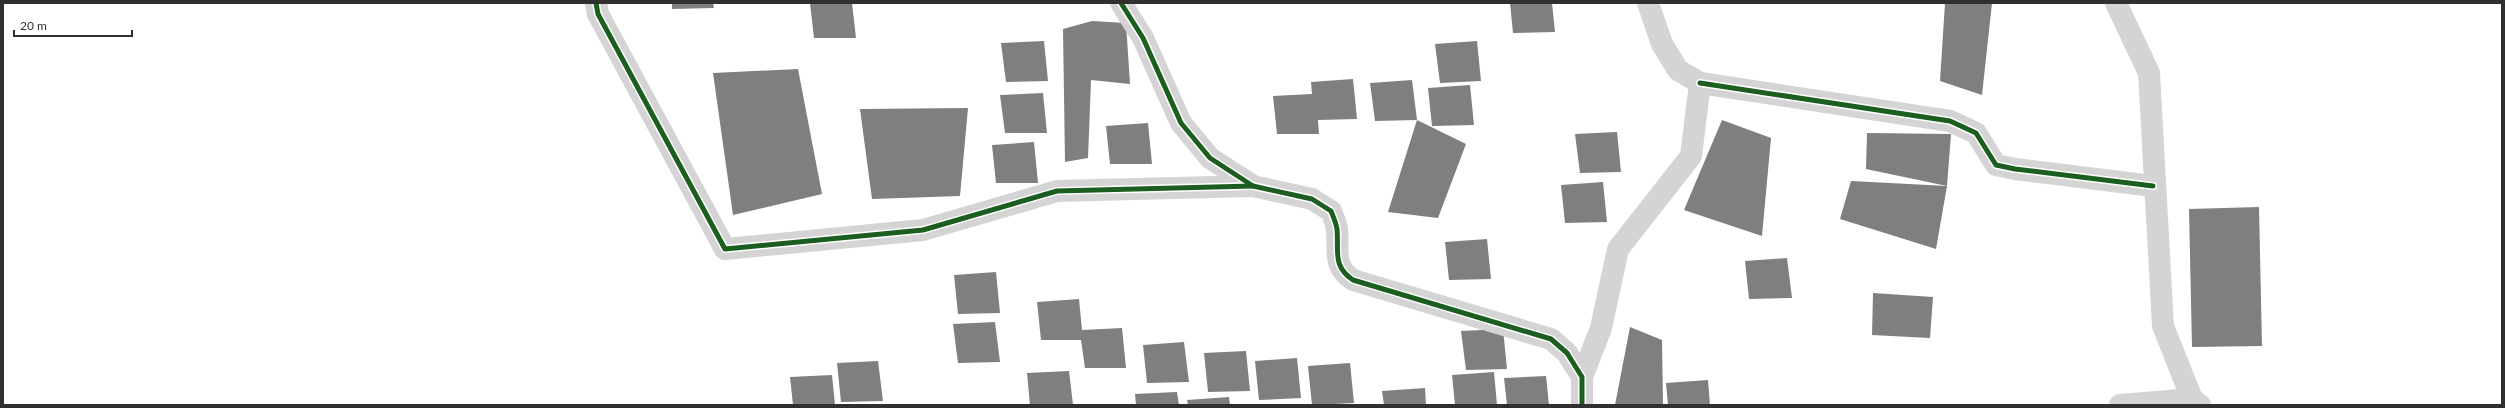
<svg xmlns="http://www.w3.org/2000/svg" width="2505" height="408" viewBox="0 0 2505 408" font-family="Lato,sans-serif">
<rect width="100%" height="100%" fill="#fff"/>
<g fill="#7f7f7f">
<path d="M672 3H713L714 8 672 9Z"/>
<path d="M810 3H852L856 38H814Z"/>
<path d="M1510 3H1552L1555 32 1513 33Z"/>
<path d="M1945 3H1992L1982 95 1940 81Z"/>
<path d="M1092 21 1126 23 1130 84 1091 80 1088 158 1065 162 1063 29Z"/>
<path d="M1044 41 1048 81 1006 82 1001 43Z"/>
<path d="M1477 41 1481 81 1440 83 1435 44Z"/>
<path d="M798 69 822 194 733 215 713 73Z"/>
<path d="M1353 79 1357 119 1318 120 1319 134H1277L1273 96 1312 94 1311 82Z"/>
<path d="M1412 80 1417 120 1466 144 1438 218 1388 212 1417 120 1375 121 1370 83Z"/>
<path d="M1470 85 1474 125 1432 126 1428 88Z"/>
<path d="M1043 93 1047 133H1005L1000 95Z"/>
<path d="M968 108 960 196 872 199 860 109Z"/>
<path d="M1722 120 1771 138 1762 236 1684 210Z"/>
<path d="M1148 123 1152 164H1110L1106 126Z"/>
<path d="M1617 132 1621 172 1580 173 1575 134Z"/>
<path d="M1867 133 1951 134 1947 186 1866 169Z"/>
<path d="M1034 142 1038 183H996L992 145Z"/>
<path d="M1851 181 1947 186 1936 249 1840 219Z"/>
<path d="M1603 182 1607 222 1565 223 1561 185Z"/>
<path d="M2259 207 2262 346 2192 347 2189 209Z"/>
<path d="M1487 239 1491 279 1449 280 1445 242Z"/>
<path d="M1787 258 1792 298 1749 299 1745 261Z"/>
<path d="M996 272 1000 313 958 314 954 275Z"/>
<path d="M1873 293 1933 297 1930 338 1872 335Z"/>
<path d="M1079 299 1082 330 1122 328 1126 368H1085L1081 340H1041L1037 302Z"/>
<path d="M995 322 1000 362 958 363 953 324Z"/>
<path d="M1630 327 1662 340 1663 405H1615Z"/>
<path d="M1503 329 1507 369 1466 370 1461 331Z"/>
<path d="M1184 342 1189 382 1147 383 1143 345Z"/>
<path d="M1246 351 1250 391 1208 392 1204 353Z"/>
<path d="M1297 358 1301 398 1259 400 1255 361Z"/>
<path d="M878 361 883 401 841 402 837 363Z"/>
<path d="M1350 363 1354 403 1312 405 1308 366Z"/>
<path d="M1069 371 1073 405H1030L1027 373Z"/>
<path d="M1494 372 1497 405H1455L1452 375Z"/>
<path d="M832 375 835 405H793L790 377Z"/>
<path d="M1546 376 1549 405H1507L1504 378Z"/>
<path d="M1708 380 1710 405H1668L1666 383Z"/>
<path d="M1425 388 1426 405H1384L1382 391Z"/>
<path d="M1177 392 1179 405H1136L1135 394Z"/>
<path d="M1229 397 1230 405H1188L1187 400Z"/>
</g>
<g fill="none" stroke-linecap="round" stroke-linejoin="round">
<g stroke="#d4d4d4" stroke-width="22">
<path d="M596 3 598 14 725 249 923 230 1057 191 1253 186"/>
<path d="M1121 3 1143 38 1181 123 1210 158 1253 186 1312 199 1331 211C1333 216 1336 223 1337 229 1339 251 1332 266 1353 280L1551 339 1567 353 1582 377V405"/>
<path d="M2116 3 2149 73 2163 326 2192 399 2200 405"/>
<path d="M1700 83 1950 121 1976 133 1996 165 2015 169 2153 186"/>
<path d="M1582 377 1601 328 1618 249 1691 156 1700 83 1678 70 1662 44 1648 3"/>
<path d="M2120 405 2192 399"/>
</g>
<g stroke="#fff" stroke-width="8">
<g id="cycleway">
<path d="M596 3 598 14 725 249 923 230 1057 191 1253 186"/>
<path d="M1121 3 1143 38 1181 123 1210 158 1253 186 1312 199 1331 211C1333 216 1336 223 1337 229 1339 251 1332 266 1353 280L1551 339 1567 353 1582 377V405"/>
<path d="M1700 83 1950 121 1976 133 1996 165 2015 169 2153 186"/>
</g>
</g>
<use href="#cycleway" stroke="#1b5e20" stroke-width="5"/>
</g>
<rect width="2505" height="408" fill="none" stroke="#303030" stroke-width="8"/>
<path d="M14 30v6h118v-6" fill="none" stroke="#303030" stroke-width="2"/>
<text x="20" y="30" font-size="12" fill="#303030" stroke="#ffffff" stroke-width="3" paint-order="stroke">20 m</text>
</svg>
